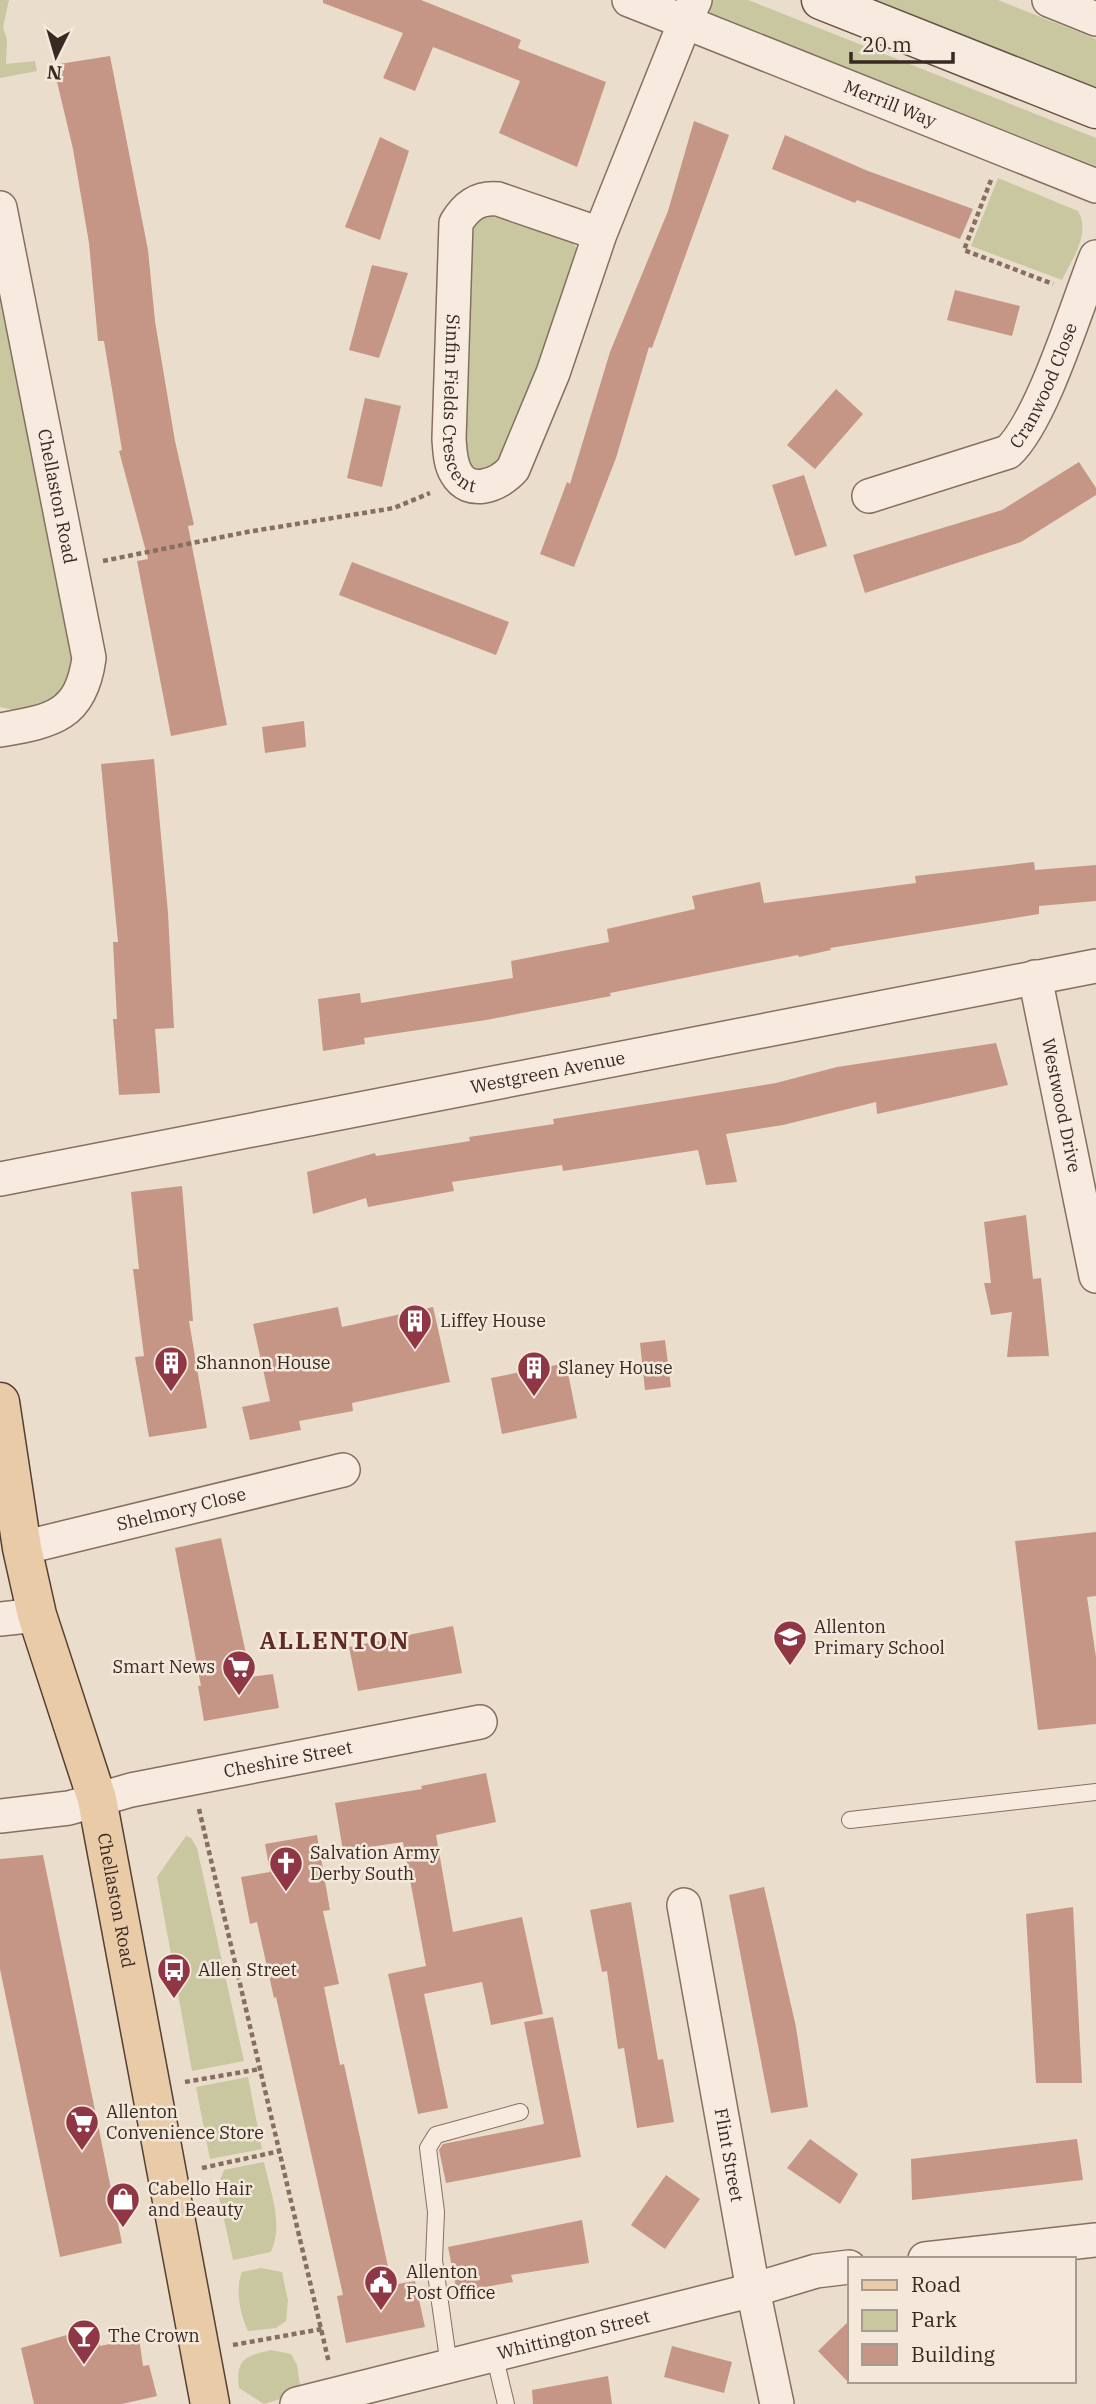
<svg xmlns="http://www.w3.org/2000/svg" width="1096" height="2404" viewBox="0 0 1096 2404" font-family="'IBM Plex Serif',serif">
<rect width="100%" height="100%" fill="#ebddcb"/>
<g fill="#c8c7a0">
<path d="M0 0H9L3 27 7 40 6 64 35 61 37 71 0 78Z"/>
<path d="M709 0H748L1096 138V166L711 14 707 4Z"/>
<path d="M860 0H998L1096 39V91Z"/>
<path d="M998 178 1078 211C1091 234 1072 259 1062 280L971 246Z"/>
<path d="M490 216 570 241 578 249 580 262 500 463 480 476 463 462 471 226 478 219Z"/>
<path d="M0 284 77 665 55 701 18 711 0 707Z"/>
<path d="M186 1836 191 1838 197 1848 244 2061 192 2071 157 1877Z"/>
<path d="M248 2077 262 2149 210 2159 196 2087Z"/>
<path d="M264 2162C270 2191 284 2224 271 2252L233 2260 217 2188 224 2170Z"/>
<path d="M261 2268 282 2272 288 2301 286 2321 276 2328 248 2331C240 2315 235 2288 242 2272Z"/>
<path d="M271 2350 291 2354 297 2365 300 2385 293 2395 264 2404 239 2388C235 2358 246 2356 271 2350Z"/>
</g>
<g fill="#c59685">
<path d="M323 0H421L521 40 518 48 606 82 577 167 499 133 520 81 433 47 415 91 383 78 403 33 323 3Z"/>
<path d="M110 56 148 250 155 321 175 441 194 525 188 526 227 725 171 736 137 561 148 559 119 451 122 450 104 341H98L89 243 73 149 53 65Z"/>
<path d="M694 121 729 135 652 348 649 347 616 458 574 567 540 554 567 482 570 484 610 352 668 211Z"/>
<path d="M785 135 868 171 973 209 960 239 857 200 855 203 772 169Z"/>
<path d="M380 137 409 151 380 240 345 227Z"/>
<path d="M372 265 408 273 379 358 349 350Z"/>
<path d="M955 290 1020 306 1012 336 947 320Z"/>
<path d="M836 389 863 414 815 469 787 445Z"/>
<path d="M365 398 401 406 382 487 347 478Z"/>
<path d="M1079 462 1096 488V495L1021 542 865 593 853 555 1002 510Z"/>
<path d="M804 475 827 546 795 556 772 485Z"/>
<path d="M352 562 509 622 496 655 339 595Z"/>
<path d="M304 721 306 747 265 753 262 727Z"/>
<path d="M154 759 168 913 174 1028 155 1029 160 1093 119 1095 113 1019H117L113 942H118L101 764Z"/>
<path d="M1034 862 1035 870 1096 865V901L1039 906V914L830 948 831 950 799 957 798 955 610 993 611 996 486 1020 364 1038 365 1044 323 1051 318 999 360 993 361 1003 513 978 511 961 609 942 607 929 695 909 692 896 760 882 764 903 916 883 915 876Z"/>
<path d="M996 1043 1008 1085 877 1114 876 1102 783 1125 726 1134 737 1182 706 1185 698 1150 563 1171 562 1165 452 1182 454 1191 368 1207 366 1198 313 1214 307 1172 375 1153 376 1156 470 1141 469 1137 554 1124 553 1119 776 1083 837 1067Z"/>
<path d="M182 1186 193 1321H189L207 1428 149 1437 135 1357 144 1356 133 1269H139L131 1192Z"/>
<path d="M1026 1215 1033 1279 1041 1278 1049 1356 1007 1357 1012 1312 991 1315 984 1283H991L984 1222Z"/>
<path d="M338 1307 342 1327 433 1307 450 1382 352 1403 353 1411 299 1421 301 1430 250 1440 242 1407 270 1401 253 1324Z"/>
<path d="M665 1340 671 1387 645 1390 640 1343Z"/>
<path d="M566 1363 577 1418 502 1434 491 1378Z"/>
<path d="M1096 1532V1596L1087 1597 1096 1657V1724L1038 1730 1015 1541Z"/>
<path d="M221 1538 251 1677 273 1674 279 1708 204 1721 198 1686H201L175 1548Z"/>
<path d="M453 1626 462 1673 358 1691 349 1647Z"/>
<path d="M486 1773 496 1822 436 1835 453 1932 522 1917 543 2014 491 2025 482 1982 424 1994 448 2108 418 2114 388 1974 426 1966 403 1842 343 1851 335 1803 422 1789 421 1786Z"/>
<path d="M317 1835 330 1910 323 1911 339 1984 324 1987 340 2065 344 2064 392 2285 415 2281 425 2327 346 2343 337 2296 343 2295 276 1997 274 1998 257 1922 250 1924 241 1877 270 1872 265 1844Z"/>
<path d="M43 1855 122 2243 60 2257 0 1969V1859Z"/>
<path d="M764 1887 796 2027 808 2107 771 2113 729 1895Z"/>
<path d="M631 1902 658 2060 663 2059 674 2122 637 2128 624 2048 618 2049 607 1971 602 1972 590 1910Z"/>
<path d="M1073 1907 1082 2083H1036L1026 1914Z"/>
<path d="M553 2017 581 2157 446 2183 439 2150 443 2144 544 2124 524 2022Z"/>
<path d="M810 2139 858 2174 840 2204 787 2168Z"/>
<path d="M1077 2139 1083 2180 912 2200 911 2159Z"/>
<path d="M666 2175 700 2199 665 2249 631 2225Z"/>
<path d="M582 2220 589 2263 511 2275 513 2282 457 2292 448 2247Z"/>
<path d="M849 2321V2383L818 2351Z"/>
<path d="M95 2327 100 2346 139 2338 143 2366 149 2365 157 2396 122 2404H34L21 2348Z"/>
<path d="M672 2346 732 2362 724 2393 664 2377Z"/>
<path d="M608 2376 612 2404H533L532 2390Z"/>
</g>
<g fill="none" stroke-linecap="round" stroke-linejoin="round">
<g stroke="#866f61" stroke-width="18">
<g id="lane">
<path d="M850 1820 1096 1792"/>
<path d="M494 2354 506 2404"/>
<path d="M449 2366 434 2260 436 2212 428 2148 436 2135 520 2112"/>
</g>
</g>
<g stroke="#866f61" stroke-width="36">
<g id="street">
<path id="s1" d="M695 0 685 22 1096 186"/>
<path d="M1049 0 1096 19"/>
<path id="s2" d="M0 208 89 658C81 717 51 721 0 730"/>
<path id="s3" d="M600 234 498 199C478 197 466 206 456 223L449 439C450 451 450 463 456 473 469 497 499 485 513 469L553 373 600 234 685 22 629 0"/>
<path id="s4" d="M869 496 1008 452C1042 421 1077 305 1096 257"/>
<path id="s5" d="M1035 977 1096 1276"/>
<path id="s6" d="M0 1179 1096 966"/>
<path id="s7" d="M22 1548 343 1470"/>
<path d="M0 1619 37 1615"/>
<path id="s8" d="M0 1816 69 1808 131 1790 480 1722"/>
<path id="s9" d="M684 1905 753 2290 777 2404"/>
<path d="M925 2259 1096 2240"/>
<path id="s10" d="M297 2404 753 2290 816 2271 849 2267"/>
</g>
</g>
<g stroke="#685144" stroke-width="41">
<path id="secondary" d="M821 0 1096 109"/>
</g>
<g stroke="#543f34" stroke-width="41">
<g id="primary">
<path id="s11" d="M0 1402 22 1548 37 1615 97 1799 210 2404"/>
</g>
</g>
<g stroke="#866f61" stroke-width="4.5" stroke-dasharray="5 3.5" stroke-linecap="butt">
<path d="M991 180 964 250 1053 284"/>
<path d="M103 561 247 532 394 508 430 493"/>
<path d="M199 1809 329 2363"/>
<path d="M185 2082 260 2069"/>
<path d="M202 2168 280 2151"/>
<path d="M233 2345 322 2329"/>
</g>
<use href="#lane" stroke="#f6ebde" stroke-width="16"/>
<use href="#street" stroke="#f6ebde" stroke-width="33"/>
<use href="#secondary" stroke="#f6ebde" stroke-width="38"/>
<use href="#primary" stroke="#e9cba8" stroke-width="38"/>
</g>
<defs>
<g id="building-pin" transform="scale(1.75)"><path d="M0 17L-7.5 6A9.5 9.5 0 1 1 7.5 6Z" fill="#8f3745" stroke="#f3e8da"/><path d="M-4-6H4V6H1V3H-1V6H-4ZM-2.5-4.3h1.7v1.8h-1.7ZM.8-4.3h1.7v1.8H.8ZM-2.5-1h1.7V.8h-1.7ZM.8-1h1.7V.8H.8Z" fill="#fff"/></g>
<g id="school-pin" transform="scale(1.75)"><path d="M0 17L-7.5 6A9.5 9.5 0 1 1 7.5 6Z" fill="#8f3745" stroke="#f3e8da"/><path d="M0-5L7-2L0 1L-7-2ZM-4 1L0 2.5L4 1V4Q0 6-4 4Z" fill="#fff"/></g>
<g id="supermarket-pin" transform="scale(1.75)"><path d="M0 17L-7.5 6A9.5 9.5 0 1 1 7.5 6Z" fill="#8f3745" stroke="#f3e8da"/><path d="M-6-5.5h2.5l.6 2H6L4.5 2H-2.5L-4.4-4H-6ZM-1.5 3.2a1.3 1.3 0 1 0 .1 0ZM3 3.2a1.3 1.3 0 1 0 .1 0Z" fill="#fff"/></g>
<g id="church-pin" transform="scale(1.75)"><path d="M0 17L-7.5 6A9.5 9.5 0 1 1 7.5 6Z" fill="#8f3745" stroke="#f3e8da"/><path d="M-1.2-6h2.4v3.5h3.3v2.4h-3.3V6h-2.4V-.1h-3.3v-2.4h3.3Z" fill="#fff"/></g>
<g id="bus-pin" transform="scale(1.75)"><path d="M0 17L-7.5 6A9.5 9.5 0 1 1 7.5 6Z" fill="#8f3745" stroke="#f3e8da"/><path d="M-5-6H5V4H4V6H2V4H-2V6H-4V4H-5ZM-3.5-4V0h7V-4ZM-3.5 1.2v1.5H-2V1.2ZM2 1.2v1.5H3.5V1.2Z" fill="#fff"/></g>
<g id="shop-pin" transform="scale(1.75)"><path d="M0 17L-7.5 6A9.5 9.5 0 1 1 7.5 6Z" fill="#8f3745" stroke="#f3e8da"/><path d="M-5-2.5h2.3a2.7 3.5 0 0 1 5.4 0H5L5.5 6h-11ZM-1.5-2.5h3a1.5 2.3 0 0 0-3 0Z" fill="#fff"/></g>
<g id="civic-pin" transform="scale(1.75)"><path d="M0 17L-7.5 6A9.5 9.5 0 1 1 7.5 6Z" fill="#8f3745" stroke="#f3e8da"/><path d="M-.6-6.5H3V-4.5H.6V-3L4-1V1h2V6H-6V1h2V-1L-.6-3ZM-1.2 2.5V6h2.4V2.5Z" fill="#fff"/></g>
<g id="bar-pin" transform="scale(1.75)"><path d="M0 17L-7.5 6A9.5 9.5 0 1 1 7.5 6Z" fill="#8f3745" stroke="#f3e8da"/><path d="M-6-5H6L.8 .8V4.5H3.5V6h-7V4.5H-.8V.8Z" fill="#fff"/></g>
</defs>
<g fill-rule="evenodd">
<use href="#building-pin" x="415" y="1321"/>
<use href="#building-pin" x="171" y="1363"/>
<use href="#building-pin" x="534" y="1368"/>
<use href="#school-pin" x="790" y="1637"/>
<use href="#supermarket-pin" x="239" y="1667"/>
<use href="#church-pin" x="286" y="1863"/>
<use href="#bus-pin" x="174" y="1970"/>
<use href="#supermarket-pin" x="82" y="2122"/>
<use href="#shop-pin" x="123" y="2199"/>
<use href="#civic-pin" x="381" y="2282"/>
<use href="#bar-pin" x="84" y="2336"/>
</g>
<g text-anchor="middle" stroke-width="5" stroke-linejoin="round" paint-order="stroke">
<g font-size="18" fill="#382a23" stroke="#f3e8da">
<text dy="6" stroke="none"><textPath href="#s1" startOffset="245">Merrill Way</textPath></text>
<text dy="6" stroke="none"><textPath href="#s4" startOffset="222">Cranwood Close</textPath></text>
<text dy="6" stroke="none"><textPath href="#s3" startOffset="343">Sinfin Fields Crescent</textPath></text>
<text dy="6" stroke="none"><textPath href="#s2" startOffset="294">Chellaston Road</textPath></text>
<text dy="6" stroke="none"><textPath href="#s6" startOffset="558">Westgreen Avenue</textPath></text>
<text dy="6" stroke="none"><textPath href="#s5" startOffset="131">Westwood Drive</textPath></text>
<text dy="6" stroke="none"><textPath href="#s7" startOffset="164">Shelmory Close</textPath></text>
<text dy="6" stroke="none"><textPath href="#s8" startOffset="294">Cheshire Street</textPath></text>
<text dy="6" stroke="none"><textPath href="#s11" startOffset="513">Chellaston Road</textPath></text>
<text dy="6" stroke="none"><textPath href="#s9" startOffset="254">Flint Street</textPath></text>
<text dy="6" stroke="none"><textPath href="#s10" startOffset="285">Whittington Street</textPath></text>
</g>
<g font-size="18" fill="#382a23" stroke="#f3e8da" text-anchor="start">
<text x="440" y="1327">Liffey House</text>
<text x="196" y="1369">Shannon House</text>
<text x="558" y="1374">Slaney House</text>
<text x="814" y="1633">Allenton<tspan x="814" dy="21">Primary School</tspan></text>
<text x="215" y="1673" text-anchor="end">Smart News</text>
<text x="310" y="1859">Salvation Army<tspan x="310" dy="21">Derby South</tspan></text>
<text x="198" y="1976">Allen Street</text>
<text x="106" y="2118">Allenton<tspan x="106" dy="21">Convenience Store</tspan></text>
<text x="148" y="2195">Cabello Hair<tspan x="148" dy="21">and Beauty</tspan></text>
<text x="406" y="2278">Allenton<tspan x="406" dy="21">Post Office</tspan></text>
<text x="108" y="2342">The Crown</text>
</g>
<g font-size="24" font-weight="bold" letter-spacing="2" fill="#602a26" stroke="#f3e8da">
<text x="335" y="1649">ALLENTON</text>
</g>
</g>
<rect x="848" y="2257" width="228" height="126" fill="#f3e8da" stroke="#a89c91" stroke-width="2"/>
<rect x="862" y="2280" width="35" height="10" fill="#e9cba8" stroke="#a89c91" stroke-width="2"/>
<text x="911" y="2292" font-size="21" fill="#382a23">Road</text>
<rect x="862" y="2310" width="35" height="21" fill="#c8c7a0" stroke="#a89c91" stroke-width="2"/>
<text x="911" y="2327" font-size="21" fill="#382a23">Park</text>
<rect x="862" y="2344" width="35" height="21" fill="#c59685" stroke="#a89c91" stroke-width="2"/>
<text x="911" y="2362" font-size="21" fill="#382a23">Building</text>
<g transform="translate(56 56) rotate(185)" stroke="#f3e8da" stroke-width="5" paint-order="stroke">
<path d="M0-5L12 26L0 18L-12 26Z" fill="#382a23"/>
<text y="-10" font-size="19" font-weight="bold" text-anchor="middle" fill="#382a23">N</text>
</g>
<path d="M851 52v10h102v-10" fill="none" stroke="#382a23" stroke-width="3.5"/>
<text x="862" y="52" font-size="21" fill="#382a23" stroke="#f3e8da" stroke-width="5" paint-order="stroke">20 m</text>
</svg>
